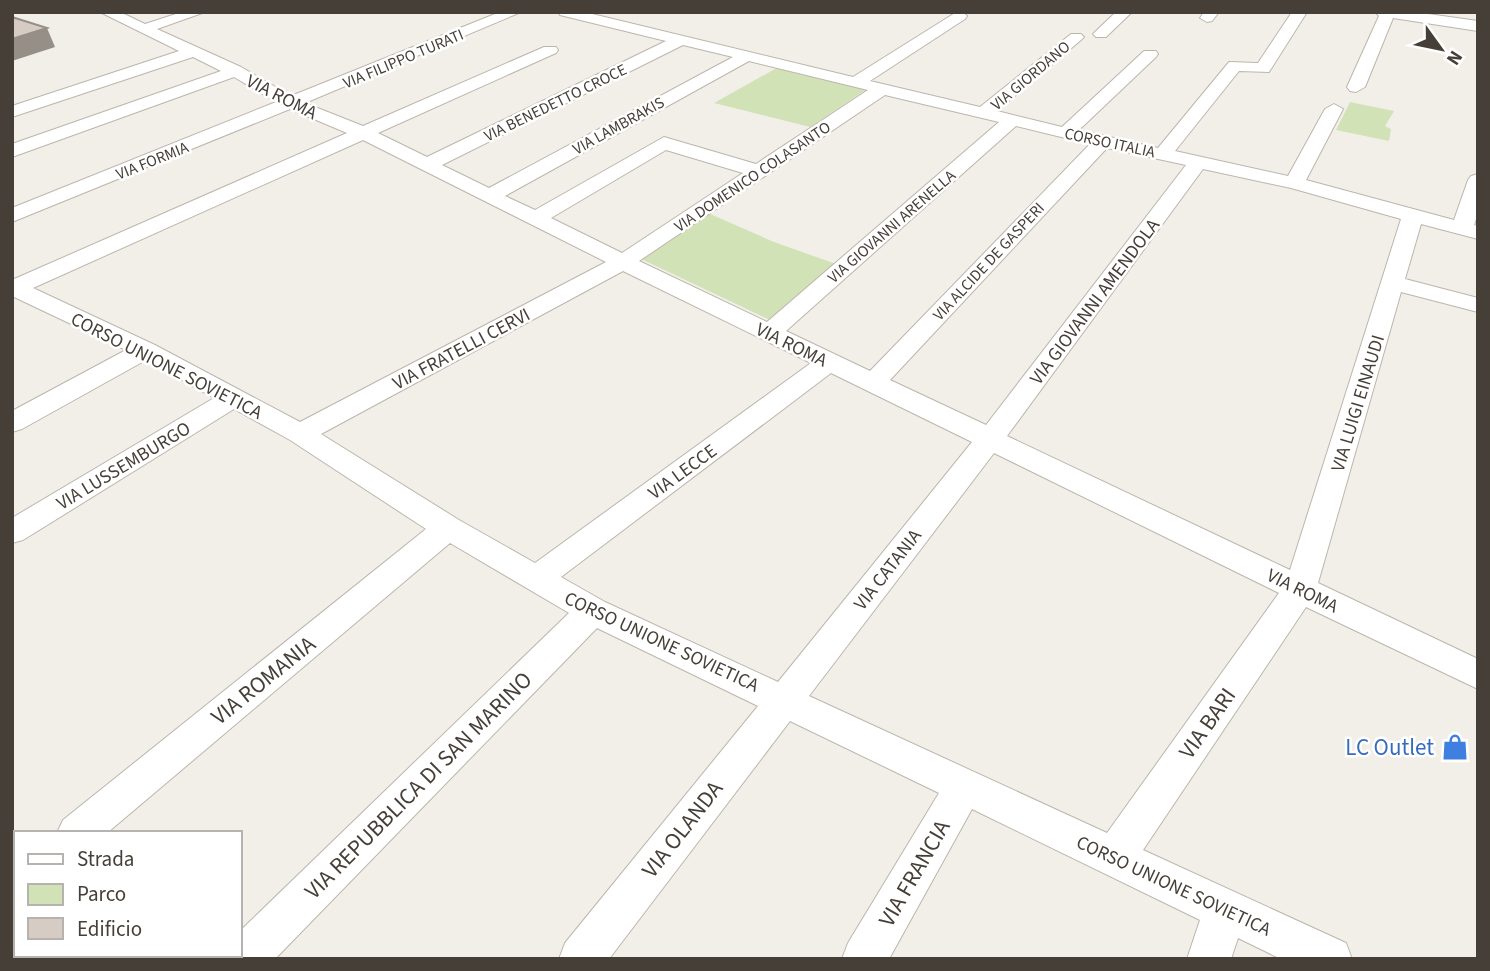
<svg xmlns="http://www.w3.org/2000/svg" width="1490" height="971" viewBox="0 0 1490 971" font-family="'Source Sans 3',sans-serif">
<rect width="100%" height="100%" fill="#f2efe9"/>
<g fill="#d2e2b7">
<path d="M782 65 870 87 810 127 714 103Z"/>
<path d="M1350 102 1394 111 1385 126 1391 129 1389 141 1336 130Z"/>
<path d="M708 213 774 242 836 264 770 320 639 258Z"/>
</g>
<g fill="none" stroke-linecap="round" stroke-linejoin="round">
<g stroke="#bdb5ac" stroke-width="2">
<g id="minor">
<path d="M100 12H120L145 24 182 12H205L157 29 241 67 291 96 500 12H521L305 103 363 126 544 47H556L558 50 556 53 378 133 427 157 666 41 560 15 558 12H584L853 77 955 13 963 12 967 16 965 19 870 81 980 107 1071 34H1081L1084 37 1081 40 997 111 1062 127 1144 51H1156L1158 54 1156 57 1079 130 1158 148 1229 62 1258 63 1292 12H1307L1269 72 1239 71 1175 151 1288 176 1325 109 1334 104 1343 109 1306 180 1454 220 1468 180 1471 176 1478 174V213L1474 225 1478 226V239L1421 224 1405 279 1478 298V312L1401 292 1318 583 1478 659V689L1306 607 1143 850 1346 943 1352 959H1281L1238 938 1231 959H1187L1200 920 972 809 889 959H842L848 943 939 793 790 721 609 959H559L565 943 758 706 597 628 275 959H221L222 955H240V931L569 613 450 543 107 833H57L63 820 426 529 290 440 234 409 23 540 12 543V518L214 398 146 360 22 429 12 432V411L126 350 12 296V280L347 133 290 109 12 222V208L276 102 234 77 12 157V144L221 71 193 57 12 117V106L179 51ZM683 45 733 57 489 188 442 165ZM749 61 868 90 756 164 664 137 535 210 505 196ZM885 95 999 122 767 322 639 261ZM1016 126 1090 144 870 371 786 331ZM363 140 606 262 300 422 155 345 33 288ZM1107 148 1186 165 986 425 890 380ZM666 150 743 173 622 253 551 218ZM1203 169 1291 188 1401 219 1290 570 1007 436ZM623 271 811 363 535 563 459 520 321 434ZM831 373 972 442 778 682 605 602 561 577ZM994 453 1279 593 1107 833 809 696Z"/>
<path d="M1116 12H1132L1106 37H1096L1093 34 1096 31Z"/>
<path d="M1204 12H1219L1212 21 1207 22 1200 18Z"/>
<path d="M1375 12H1414L1478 21V31L1393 18 1365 87 1356 92 1350 91 1347 87 1379 16Z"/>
<path d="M16 863V905L12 906V864Z"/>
</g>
</g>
<use href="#minor" fill="#fff" fill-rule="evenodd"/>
</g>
<path fill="#968f88" d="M47 28 55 47 12 61V39Z"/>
<path fill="#d6ccc3" stroke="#968f88" stroke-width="2" d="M12 17 47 28 12 39Z"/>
<defs>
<g id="shop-bare" transform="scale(2.1)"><path d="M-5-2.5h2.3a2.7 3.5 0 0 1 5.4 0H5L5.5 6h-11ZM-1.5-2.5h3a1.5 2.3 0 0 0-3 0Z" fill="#3f7fe0" stroke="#fff" stroke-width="2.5" paint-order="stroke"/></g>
</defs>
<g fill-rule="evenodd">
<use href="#shop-bare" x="1455" y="747"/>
</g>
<g text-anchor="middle" stroke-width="5" stroke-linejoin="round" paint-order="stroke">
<g font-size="16" fill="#453f38" stroke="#fff">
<text transform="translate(403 58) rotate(-23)" y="6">VIA FILIPPO TURATI</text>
<text transform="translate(1030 75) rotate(-40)" y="6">VIA GIORDANO</text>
<text transform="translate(555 102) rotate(-26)" y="6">VIA BENEDETTO CROCE</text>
<text transform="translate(618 125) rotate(-29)" y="6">VIA LAMBRAKIS</text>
<text transform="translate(1110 142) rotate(12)" y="6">CORSO ITALIA</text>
<text transform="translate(152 160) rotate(-22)" y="6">VIA FORMIA</text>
<text transform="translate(752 176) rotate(-34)" y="6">VIA DOMENICO COLASANTO</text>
<text transform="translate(891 226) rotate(-41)" y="6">VIA GIOVANNI ARENELLA</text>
<text transform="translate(988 261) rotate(-47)" y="6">VIA ALCIDE DE GASPERI</text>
</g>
<g font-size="19" fill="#453f38" stroke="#fff">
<text transform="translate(282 96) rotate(27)" y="7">VIA ROMA</text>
<text transform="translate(1094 301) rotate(-53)" y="7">VIA GIOVANNI AMENDOLA</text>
<text transform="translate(792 344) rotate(26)" y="7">VIA ROMA</text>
<text transform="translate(461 348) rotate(-28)" y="7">VIA FRATELLI CERVI</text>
<text transform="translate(167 365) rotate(27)" y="7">CORSO UNIONE SOVIETICA</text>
<text transform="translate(1357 403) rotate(-73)" y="7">VIA LUIGI EINAUDI</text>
<text transform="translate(123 465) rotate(-31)" y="7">VIA LUSSEMBURGO</text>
<text transform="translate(682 471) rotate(-36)" y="7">VIA LECCE</text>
<text transform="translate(887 569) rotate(-52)" y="7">VIA CATANIA</text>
<text transform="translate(1303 590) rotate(26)" y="7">VIA ROMA</text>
<text transform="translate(662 641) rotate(25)" y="7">CORSO UNIONE SOVIETICA</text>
<text transform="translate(1174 885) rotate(25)" y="7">CORSO UNIONE SOVIETICA</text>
</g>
<g font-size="23" fill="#453f38" stroke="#fff">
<text transform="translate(263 680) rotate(-39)" y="8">VIA ROMANIA</text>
<text transform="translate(1207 723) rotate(-55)" y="8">VIA BARI</text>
<text transform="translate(418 785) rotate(-45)" y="8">VIA REPUBBLICA DI SAN MARINO</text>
<text transform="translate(682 829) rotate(-52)" y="8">VIA OLANDA</text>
<text transform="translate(914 873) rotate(-60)" y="8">VIA FRANCIA</text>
</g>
<g font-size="23" fill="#366cbe" stroke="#fff" text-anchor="end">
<text x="1434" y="755">LC Outlet</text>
</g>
</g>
<rect width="1490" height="971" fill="none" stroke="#453f38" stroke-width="28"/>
<rect x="14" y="831" width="228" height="126" fill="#ffffff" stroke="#b5b2af" stroke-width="2"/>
<rect x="28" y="854" width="35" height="10" fill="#ffffff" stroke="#b5b2af" stroke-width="2"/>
<text x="77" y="866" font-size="21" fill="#453f38">Strada</text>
<rect x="28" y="884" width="35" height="21" fill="#d2e2b7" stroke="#b5b2af" stroke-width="2"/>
<text x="77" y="901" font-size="21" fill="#453f38">Parco</text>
<rect x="28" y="918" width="35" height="21" fill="#d6ccc3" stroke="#b5b2af" stroke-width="2"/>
<text x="77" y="936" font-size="21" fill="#453f38">Edificio</text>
<g transform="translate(1441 49) rotate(123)" stroke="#ffffff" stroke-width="5" paint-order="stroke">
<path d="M0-5L12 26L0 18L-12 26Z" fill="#453f38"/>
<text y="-10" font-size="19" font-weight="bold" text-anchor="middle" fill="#453f38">N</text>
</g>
</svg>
